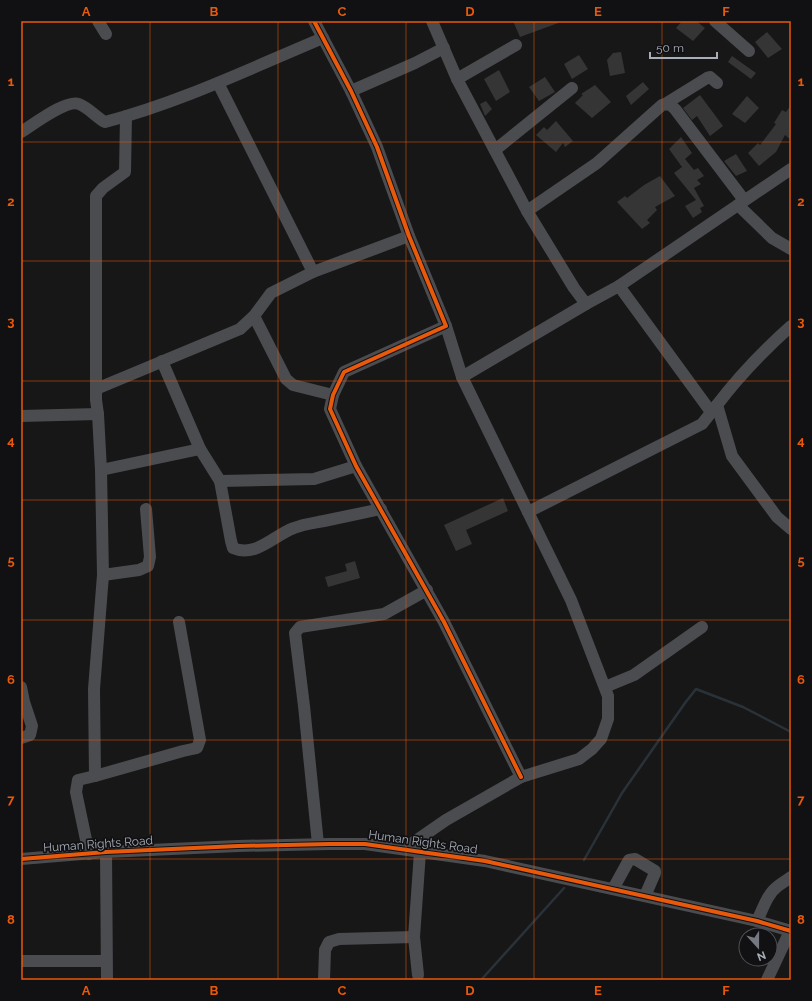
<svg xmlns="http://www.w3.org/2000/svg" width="812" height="1001" viewBox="0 0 812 1001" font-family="Raleway,sans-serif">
<rect width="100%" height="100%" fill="#171717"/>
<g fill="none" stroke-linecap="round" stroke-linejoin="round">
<g stroke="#2a3239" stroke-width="2.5">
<path d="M584 860 622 793 685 703 696 689 743 707 791 732"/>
<path d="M481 980 564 888"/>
</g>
</g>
<g fill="#353536">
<path d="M513 21H561V22L520 37Z"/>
<path d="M682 21H696L705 28 693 41 676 28Z"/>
<path d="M767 32 782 49 768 58 755 42Z"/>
<path d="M621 52 625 73 610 76 607 60 613 53Z"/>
<path d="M579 55 588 69 572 79 564 64Z"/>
<path d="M732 56 756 73 751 79 728 62Z"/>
<path d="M499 70 510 92 496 101 484 79Z"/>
<path d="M545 77 555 92 539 101 529 87Z"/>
<path d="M643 82 649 89 631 105 626 96Z"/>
<path d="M595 85 611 102 592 118 575 103 583 95 581 94Z"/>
<path d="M700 95 723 126 710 136 697 116 692 120 683 108Z"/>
<path d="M747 96 759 108 745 123 732 114Z"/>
<path d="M486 101 492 109 485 116 480 104Z"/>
<path d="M791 105V140L785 135 776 152 759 166 748 153 758 143 760 145 776 124 774 123 782 110 786 112Z"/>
<path d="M556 121 573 141 565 147 563 143 556 152 536 135 544 127 547 130Z"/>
<path d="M681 137 692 153 685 159 694 170 698 168 704 176 697 180 701 184 694 188 704 206 700 208 702 212 693 218 685 206 696 200 674 173 682 167 669 149Z"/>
<path d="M736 154 747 171 736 176 724 161Z"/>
<path d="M660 176 675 196 655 207 657 210 647 220 650 223 642 229 617 202 625 196 627 198 644 185Z"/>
<path d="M503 498 508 511 466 530 472 544 456 551 444 525Z"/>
<path d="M355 561 360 578 328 587 325 577 347 571 345 564Z"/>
</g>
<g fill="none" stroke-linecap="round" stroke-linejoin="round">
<g stroke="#4b4c50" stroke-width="12">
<path d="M98 21 106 34"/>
<path d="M314 21 351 91 377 147 409 236 446 326 344 372 333 395 330 409 356 466 444 622 521 777"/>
<path d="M432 21 457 79 527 211 574 288 586 304 619 286 791 169"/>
<path d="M715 21 749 51"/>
<path d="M457 79 516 45"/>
<path d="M218 83 313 272"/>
<path d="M351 91 415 63 444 48"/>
<path d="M665 104 707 78 710 77 717 83"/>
<path d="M21 132C33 125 66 99 79 104 89 108 96 117 105 122 181 102 251 68 323 38"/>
<path d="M495 150 572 88"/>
<path d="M738 205 772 238 791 249"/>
<path d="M527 211 597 163 662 105 669 104 675 109 744 200"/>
<path d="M619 286 711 412"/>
<path d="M254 316 286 379 293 385 333 395"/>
<path d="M791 326C764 350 739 376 717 405L732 456 777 517 791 529"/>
<path d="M162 361 200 449 220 481 314 479 356 466"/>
<path d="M462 377 586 304"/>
<path d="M96 389 240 329 254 316 271 293 313 272 409 236"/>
<path d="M21 416 98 414"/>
<path d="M101 470 200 449"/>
<path d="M220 481 231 541 233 548C256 558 274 535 294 528 304 524 314 523 324 521 343 517 362 513 381 509"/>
<path d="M528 512 702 424 717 405"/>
<path d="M103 575 139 570 148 566 150 557 146 509"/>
<path d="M21 687 24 702 32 726 30 735 21 738"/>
<path d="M605 687 634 675 702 627"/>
<path d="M95 776 183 751 197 748 200 740 179 622"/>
<path d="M318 844 304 706 295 633 300 627 384 614 427 590"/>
<path d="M404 849 446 820 521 777 579 759 592 749 601 739 608 719V696L571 600 462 377 446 326"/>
<path d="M106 852 107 980"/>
<path d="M89 854 76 792 78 780 95 776 94 689 103 575 101 470 98 414 96 400V196L103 188 125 172 126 116"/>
<path d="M21 859 106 852 238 846 329 844H365L485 861 757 921 791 931"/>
<path d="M613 889 629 860 635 859 655 871V873L645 896"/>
<path d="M757 921C763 909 767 894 778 886 782 883 787 880 791 877"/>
<path d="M21 961H106"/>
<path d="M418 975 414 937 420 852"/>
<path d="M324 980 325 950 329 942 339 939 414 937"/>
<path d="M767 980 790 931"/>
</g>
<g stroke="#111113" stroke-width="6">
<g id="cycleway">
<path d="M314 21 351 91 377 147 409 236 446 326 344 372 333 395 330 409 356 466 444 622 521 777"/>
<path d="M21 859 106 852 238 846 329 844H365L485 861 757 921 791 931"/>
</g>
</g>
<use href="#cycleway" stroke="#e8590c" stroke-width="4"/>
</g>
<path fill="none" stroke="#e8590c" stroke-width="1" stroke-opacity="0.55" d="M150 21V980M278 21V980M406 21V980M534 21V980M662 21V980M21 142H791M21 261H791M21 381H791M21 500H791M21 620H791M21 740H791M21 859H791"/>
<g text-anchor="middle" stroke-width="3.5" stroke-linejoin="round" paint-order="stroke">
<g font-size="12" fill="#a8adb8" stroke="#111113">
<text transform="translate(423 842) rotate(8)" y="4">Human Rights Road</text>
<text transform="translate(98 844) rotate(-4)" y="4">Human Rights Road</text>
</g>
</g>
<rect width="812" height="1001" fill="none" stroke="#111113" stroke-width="44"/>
<g transform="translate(758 947) rotate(159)"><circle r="19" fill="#111113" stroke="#4d4f55"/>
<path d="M0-3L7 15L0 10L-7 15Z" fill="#757880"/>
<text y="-6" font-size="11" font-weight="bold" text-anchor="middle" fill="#a8adb8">N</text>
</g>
<path d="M650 52v6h67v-6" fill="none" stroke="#a8adb8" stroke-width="2"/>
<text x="656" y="52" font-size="12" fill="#a8adb8" stroke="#111113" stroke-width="3" paint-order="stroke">50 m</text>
<rect x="22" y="22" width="768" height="957" fill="none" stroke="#e8590c" stroke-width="1.5"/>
<g font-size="13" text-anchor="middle" font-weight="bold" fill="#e8590c">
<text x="86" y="16">A</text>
<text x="214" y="16">B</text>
<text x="342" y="16">C</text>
<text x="470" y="16">D</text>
<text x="598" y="16">E</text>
<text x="726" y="16">F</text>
<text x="11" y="86">1</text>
<text x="801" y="86">1</text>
<text x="11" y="206">2</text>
<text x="801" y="206">2</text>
<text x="11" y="326">3</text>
<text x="801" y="326">3</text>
<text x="11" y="445">4</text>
<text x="801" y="445">4</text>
<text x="11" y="565">5</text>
<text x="801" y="565">5</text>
<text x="11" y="684">6</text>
<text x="801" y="684">6</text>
<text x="11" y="804">7</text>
<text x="801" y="804">7</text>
<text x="11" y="924">8</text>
<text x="801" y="924">8</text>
<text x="86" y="995">A</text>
<text x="214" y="995">B</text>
<text x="342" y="995">C</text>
<text x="470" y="995">D</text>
<text x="598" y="995">E</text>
<text x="726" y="995">F</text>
</g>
</svg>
